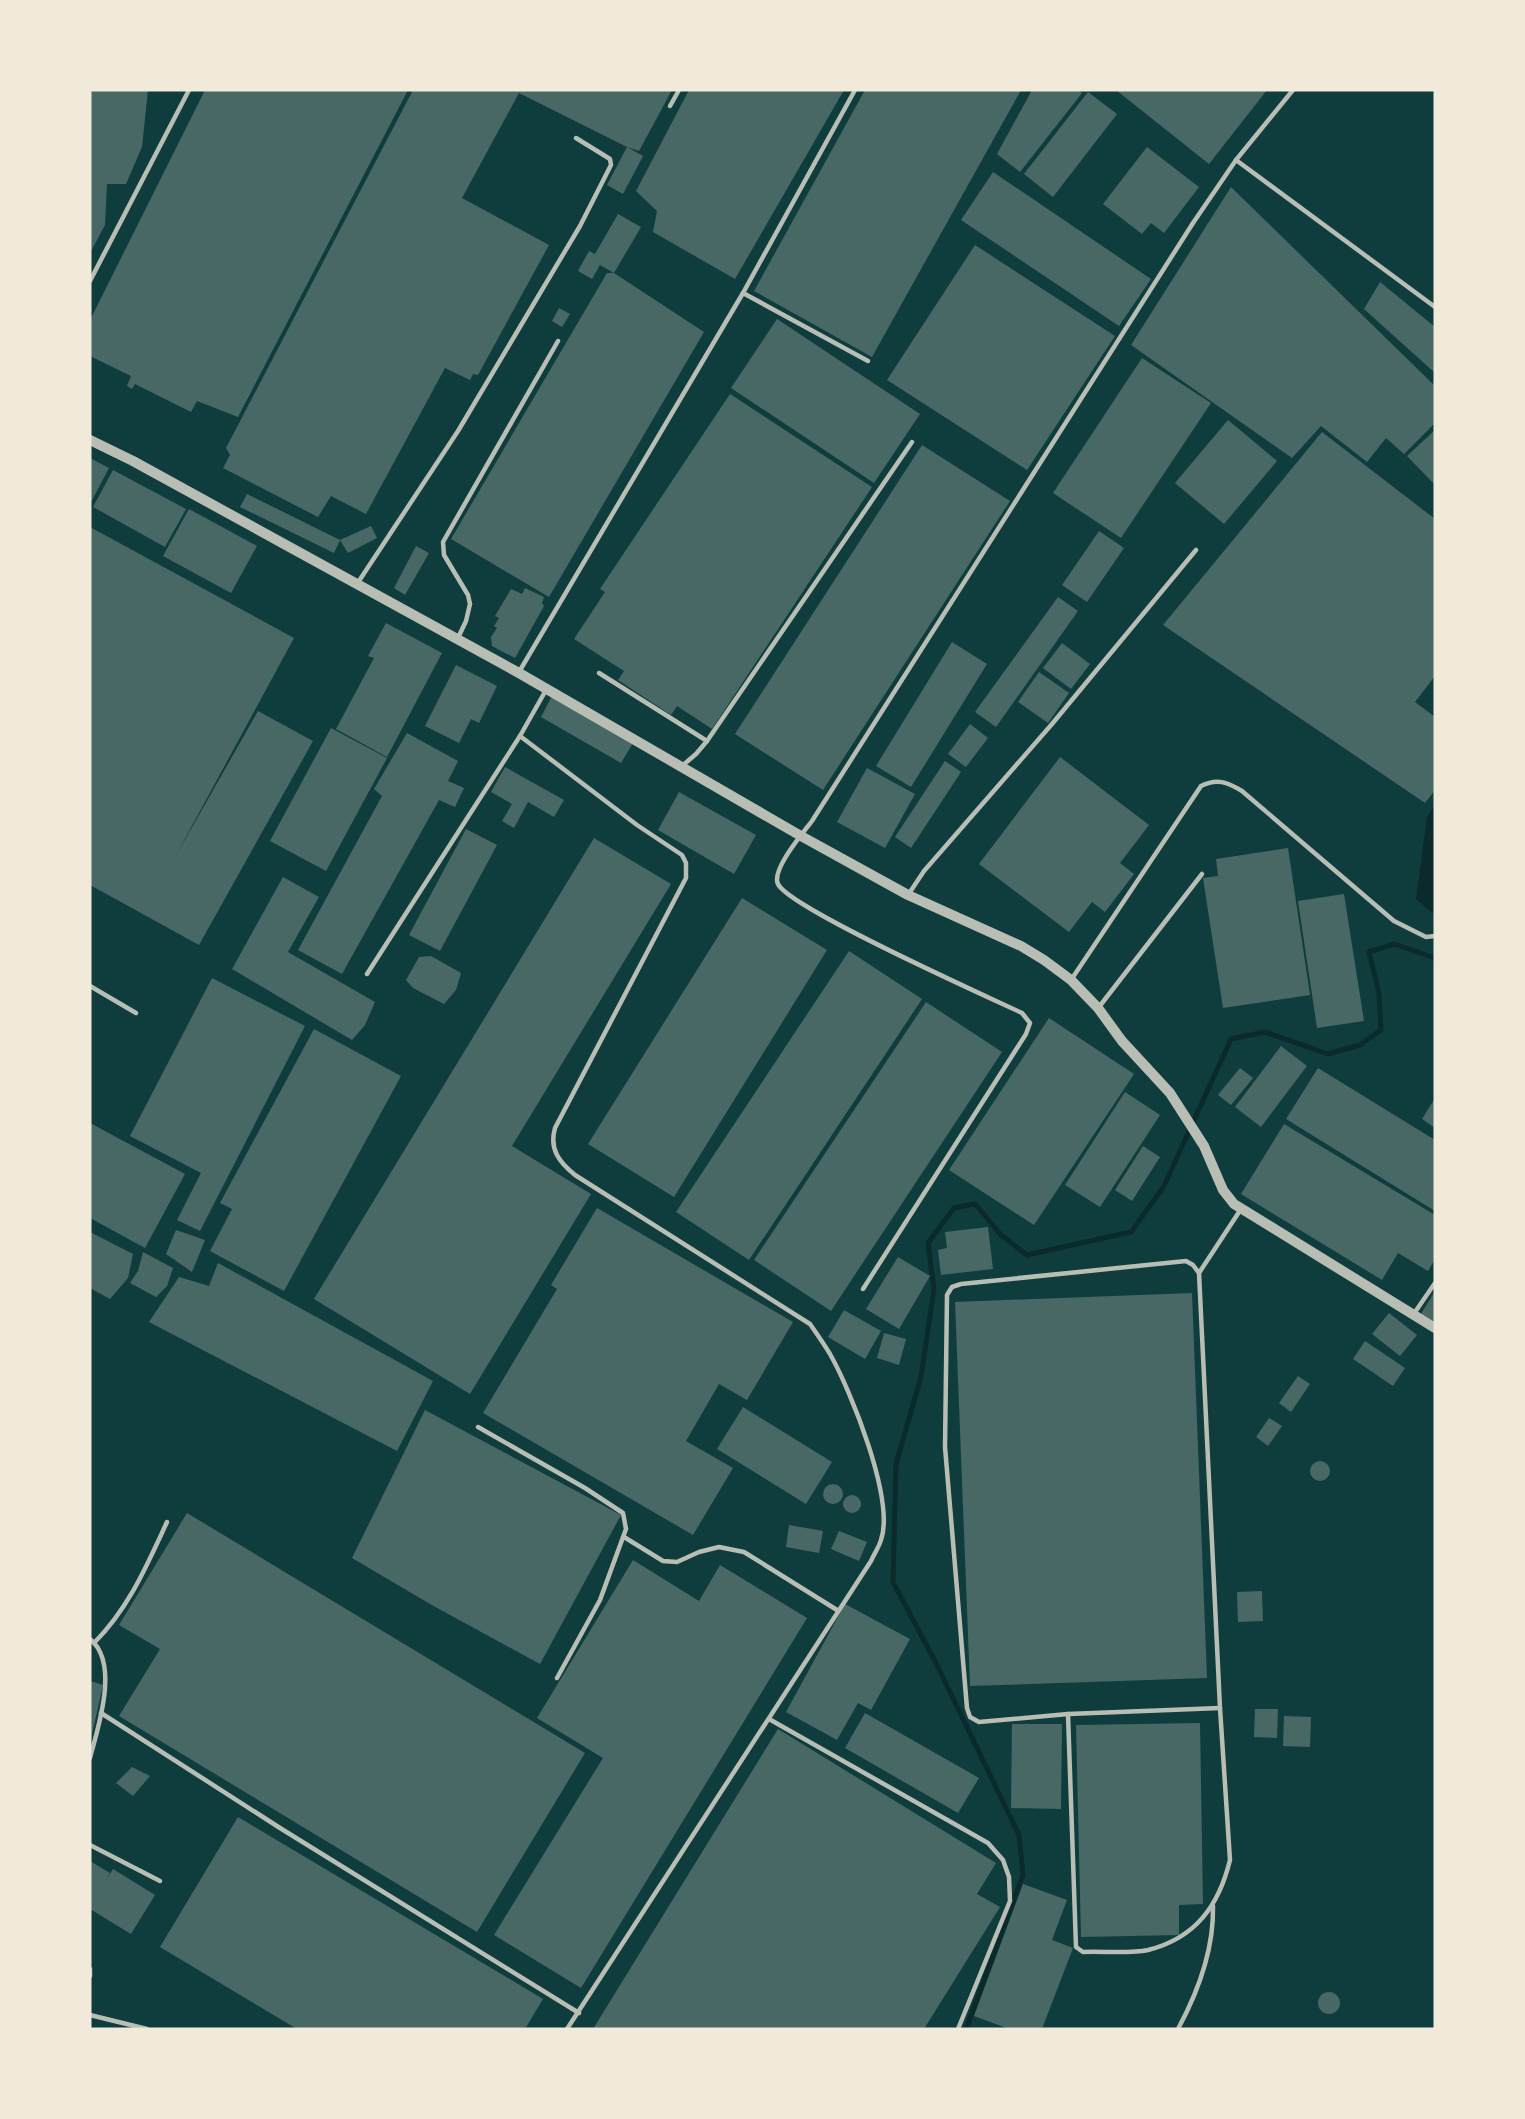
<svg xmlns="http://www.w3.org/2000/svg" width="1525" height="2119" viewBox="0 0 1525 2119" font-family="'PT Sans',sans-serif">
<rect width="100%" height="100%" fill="#0f3d3e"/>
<path fill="#0a2a2b" d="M1435 804V914L1427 909 1416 899 1427 817Z"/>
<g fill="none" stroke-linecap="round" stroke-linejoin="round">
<path stroke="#0a2a2b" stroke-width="5" d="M966 2029 1023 1875 1019 1835 936 1663 893 1582 896 1464 921 1377 934 1289 928 1243 954 1208 975 1204 1001 1235 1027 1255 1131 1232 1164 1186 1231 1039 1265 1032 1328 1054 1360 1045 1381 1030 1379 993 1369 952 1394 944 1435 958"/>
</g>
<g fill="#486865">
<path d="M90 90H148L142 147 126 184H107L105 225 90 253Z"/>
<path d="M205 90H408L238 417 197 401 191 412 135 384 132 389 127 386 131 376 90 356V320Z"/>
<path d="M413 90H672L639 151 627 147 519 93 462 198 549 245 478 375 473 374 470 380 445 368 366 514 331 496 318 517 223 468 230 455 226 448Z"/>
<path d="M689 90H844L735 279 653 232 657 211 636 191Z"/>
<path d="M865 90H1021L872 357 754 291Z"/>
<path d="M1032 90H1078L1082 93 1020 172 997 154Z"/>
<path d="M1116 90H1267L1209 164Z"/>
<path d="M1088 92 1117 114 1053 197 1024 174Z"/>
<path d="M627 147 643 156 623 194 607 185Z"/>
<path d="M1147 147 1199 187 1164 233 1151 223 1142 234 1103 204Z"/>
<path d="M993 172 1151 279 1119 326 961 220Z"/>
<path d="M1231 187 1435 386V423L1404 454 1386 438 1367 462 1321 426 1292 458 1131 345Z"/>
<path d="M618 214 641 227 614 273 704 332 549 597 451 539 607 273H614L600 265 592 279 578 271 589 251 595 254Z"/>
<path d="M975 245 1115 336 1027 470 887 380Z"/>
<path d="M1380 282 1435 327V373L1364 309Z"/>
<path d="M559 308 570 314 562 327 552 321Z"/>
<path d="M777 319 920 414 874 483 731 388Z"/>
<path d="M1142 358 1211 403 1121 538 1053 493Z"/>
<path d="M730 394 872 487 712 729 677 706 671 715 618 680 624 671 574 639 605 592 600 589Z"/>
<path d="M1228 420 1277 461 1224 524 1175 483Z"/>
<path d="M1435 430V485L1407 456Z"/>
<path d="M1322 432 1435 519V676L1415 702 1435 717V790L1425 803 1163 625Z"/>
<path d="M922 445 1010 501 823 790 735 734Z"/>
<path d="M90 458 109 468 90 504Z"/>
<path d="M113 470 186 509 165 547 93 507Z"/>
<path d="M247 494 340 540 334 553 240 507Z"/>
<path d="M189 509 257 546 231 593 163 556Z"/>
<path d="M371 526 377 538 348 553 340 540Z"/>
<path d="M90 527 294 638 174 859 258 711 313 741 199 945 90 885Z"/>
<path d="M1099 531 1124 548 1087 602 1062 585Z"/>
<path d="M416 546 429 553 405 595 394 588Z"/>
<path d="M525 588 544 597 542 603 544 606 515 658 492 646 491 637 497 628 494 626 499 618 495 616 511 589 522 594Z"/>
<path d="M1058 597 1078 611 996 727 975 712Z"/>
<path d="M386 623 442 653 387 757 336 729 374 658 368 656Z"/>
<path d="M952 642 987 664 911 787 876 766Z"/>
<path d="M1062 643 1090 664 1071 689 1043 668Z"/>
<path d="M456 665 497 686 479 723 471 719 459 743 425 726Z"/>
<path d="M1039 672 1069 693 1048 723 1018 702Z"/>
<path d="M552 696 633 743 621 763 541 717Z"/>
<path d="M970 724 988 738 966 767 948 754Z"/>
<path d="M331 728 387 758 326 871 270 841Z"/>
<path d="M407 733 458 761 448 781 464 788 455 807 439 800 342 974 298 950 382 796 374 789Z"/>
<path d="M1060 757 1149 825 1120 863 1134 874 1105 912 1092 902 1069 932 979 864Z"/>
<path d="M945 761 961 772 911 848 895 837Z"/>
<path d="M505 767 564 800 554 817 528 802 514 828 502 821 512 804 491 792Z"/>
<path d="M867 768 915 794 885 848 837 822Z"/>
<path d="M679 792 756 835 734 874 658 830Z"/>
<path d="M466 829 497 845 440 951 409 935Z"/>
<path d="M594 838 671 884 512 1146 591 1194 470 1394 314 1299Z"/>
<path d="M1288 848 1310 995 1223 1008 1203 878 1218 876 1216 859Z"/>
<path d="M283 877 319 897 288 952 375 1002 365 1025 352 1040 232 969Z"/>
<path d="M1344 894 1364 1021 1317 1028 1298 901Z"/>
<path d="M742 898 827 950 674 1197 588 1144Z"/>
<path d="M849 951 922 999 749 1260 676 1212Z"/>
<path d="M431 956 461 973 456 990 444 1004 413 988 406 980 419 957Z"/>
<path d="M212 978 305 1026 200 1231 177 1220 201 1173 130 1136Z"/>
<path d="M926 1002 1002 1052 831 1311 754 1260Z"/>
<path d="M1049 1018 1134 1074 1034 1225 949 1170Z"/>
<path d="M314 1029 401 1076 284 1291 210 1251 232 1209 220 1203Z"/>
<path d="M1281 1046 1307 1066 1261 1127 1235 1107Z"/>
<path d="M1240 1068 1253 1078 1231 1105 1218 1095Z"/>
<path d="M1318 1068 1435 1140V1211L1286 1119Z"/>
<path d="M1125 1092 1160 1115 1100 1207 1065 1185Z"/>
<path d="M1435 1098V1128L1422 1119Z"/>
<path d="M90 1123 185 1174 145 1248 90 1218Z"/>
<path d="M1284 1124 1435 1215V1259L1428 1271 1398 1253 1382 1280 1241 1194Z"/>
<path d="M1143 1146 1160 1157 1132 1201 1115 1190Z"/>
<path d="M597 1208 793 1322 747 1400 719 1384 686 1441 733 1468 693 1535 483 1413 557 1289 551 1285Z"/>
<path d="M988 1227 993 1269 941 1275 938 1250 947 1248 945 1232Z"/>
<path d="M176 1230 205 1240 192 1272 166 1254Z"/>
<path d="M90 1232 133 1254 128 1278 110 1299 90 1288Z"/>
<path d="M143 1252 173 1268 167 1286 156 1297 130 1283 138 1271Z"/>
<path d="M898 1257 930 1276 899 1329 866 1309Z"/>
<path d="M218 1263 433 1381 397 1451 149 1322 179 1277 209 1286Z"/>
<path d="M1435 1291V1322L1421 1314Z"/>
<path d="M1192 1293 1207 1678 970 1686 955 1302Z"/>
<path d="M844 1310 881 1331 865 1359 828 1337Z"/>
<path d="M1389 1313 1417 1335 1400 1356 1372 1334Z"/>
<path d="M884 1333 906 1339 899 1365 877 1358Z"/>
<path d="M1365 1341 1405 1368 1393 1386 1353 1359Z"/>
<path d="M1298 1376 1310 1384 1291 1412 1279 1403Z"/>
<path d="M743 1407 832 1462 806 1504 717 1449Z"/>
<path d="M425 1410 621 1515 540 1664 430 1604 352 1558Z"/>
<path d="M1269 1418 1282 1426 1268 1446 1256 1437Z"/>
<circle cx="1320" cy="1471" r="10"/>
<circle cx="833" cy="1494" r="10"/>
<circle cx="852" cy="1504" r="9"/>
<path d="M187 1513 585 1753 477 1932 119 1716 160 1649 119 1625Z"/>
<path d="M789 1525 823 1531 819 1553 786 1547Z"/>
<path d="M839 1531 867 1542 859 1561 831 1549Z"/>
<path d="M633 1560 699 1601 720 1565 807 1618 581 1988 494 1935 603 1758 537 1718Z"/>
<path d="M1262 1591 1263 1621 1238 1622 1237 1592Z"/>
<path d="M845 1604 910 1639 871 1710 858 1703 837 1740 786 1712Z"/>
<path d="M90 1681 103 1685 91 1739H90Z"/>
<path d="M1255 1709H1278L1277 1738 1254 1737Z"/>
<path d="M865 1713 979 1778 958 1813 845 1748Z"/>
<path d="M1284 1716 1311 1717 1310 1747 1283 1746Z"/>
<path d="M1200 1723 1203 1904 1179 1905V1935L1081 1937 1076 1725Z"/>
<path d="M1012 1724H1062L1061 1809 1011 1808Z"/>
<path d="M778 1729 996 1863 977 1894 1000 1907 924 2029H593Z"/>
<path d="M132 1767 150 1776 133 1796 116 1783Z"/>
<path d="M238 1817 543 1999 525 2029H297L160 1947Z"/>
<path d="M90 1861 110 1873 104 1883 113 1869 155 1895 131 1934 90 1909Z"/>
<path d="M1023 1884 1067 1900 1052 1940 1073 1948 1042 2029H1009L974 2016Z"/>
<circle cx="1329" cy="2003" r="11"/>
</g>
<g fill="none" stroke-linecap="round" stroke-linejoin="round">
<g stroke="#b8beb3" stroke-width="4.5">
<path d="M670 106 679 90"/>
<path d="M1236 160 1435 307"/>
<path d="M90 281 189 90"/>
<path d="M743 293 868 361"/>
<path d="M357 584 458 431 580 226 611 165 610 159 576 138"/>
<path d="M457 640 466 621 470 604 468 595 444 555 443 542 558 341"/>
<path d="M519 672 743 293 855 90"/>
<path d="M599 673 707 741"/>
<path d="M520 736 637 825 682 855 686 863V878L555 1128C549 1149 559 1162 575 1175L810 1324C817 1334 824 1344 830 1354 851 1391 895 1500 881 1540 879 1547 874 1554 871 1561L567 2029"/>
<path d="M682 766 696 754 707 741 912 442"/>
<path d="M908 895 924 871 1052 724 1196 550"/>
<path d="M367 974 520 736 546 690"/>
<path d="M1071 980 1201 786C1217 778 1227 782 1242 791L1394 921 1426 937 1435 936"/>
<path d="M90 986 136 1013"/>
<path d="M1099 1007 1202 874"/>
<path d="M1199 1273 1193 1265 1186 1261 961 1284 952 1287 947 1295 945 1447 967 1708 970 1717 979 1722 1068 1714 1220 1708"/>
<path d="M863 1289 1026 1034 1030 1023 1022 1013C986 996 789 908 778 884 771 870 803 833 812 821L1193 223 1236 160 1293 90"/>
<path d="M1413 1315 1435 1283"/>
<path d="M478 1427 585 1488 623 1513 626 1529 600 1600 557 1678"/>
<path d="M624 1537 663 1561 677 1562 699 1552 719 1547 744 1552 837 1610"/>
<path d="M90 1639C120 1663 98 1727 90 1758"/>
<path d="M94 1643C129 1608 147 1565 167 1522"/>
<path d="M101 1713 280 1828 579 2013"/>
<path d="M1068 1714 1076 1947 1083 1952C1103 1951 1130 1954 1148 1950 1196 1938 1219 1905 1230 1860L1220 1708 1199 1273 1241 1209"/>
<path d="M769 1719 988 1843 1003 1860 1009 1877 1010 1901 958 2029"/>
<path d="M90 1845 160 1881"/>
<path d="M90 1969V1976"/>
<path d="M90 2015 147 2029"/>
<path d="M1178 2029C1198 1992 1214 1949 1213 1906"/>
</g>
<path stroke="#b8beb3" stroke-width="10" d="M90 440 133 461 519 673 801 836 908 895 1021 946 1044 960 1071 980 1098 1008 1122 1041 1170 1093 1204 1146 1223 1190 1234 1204 1435 1328"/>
</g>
<rect width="1525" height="2119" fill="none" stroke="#f1e9da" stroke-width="183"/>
</svg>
